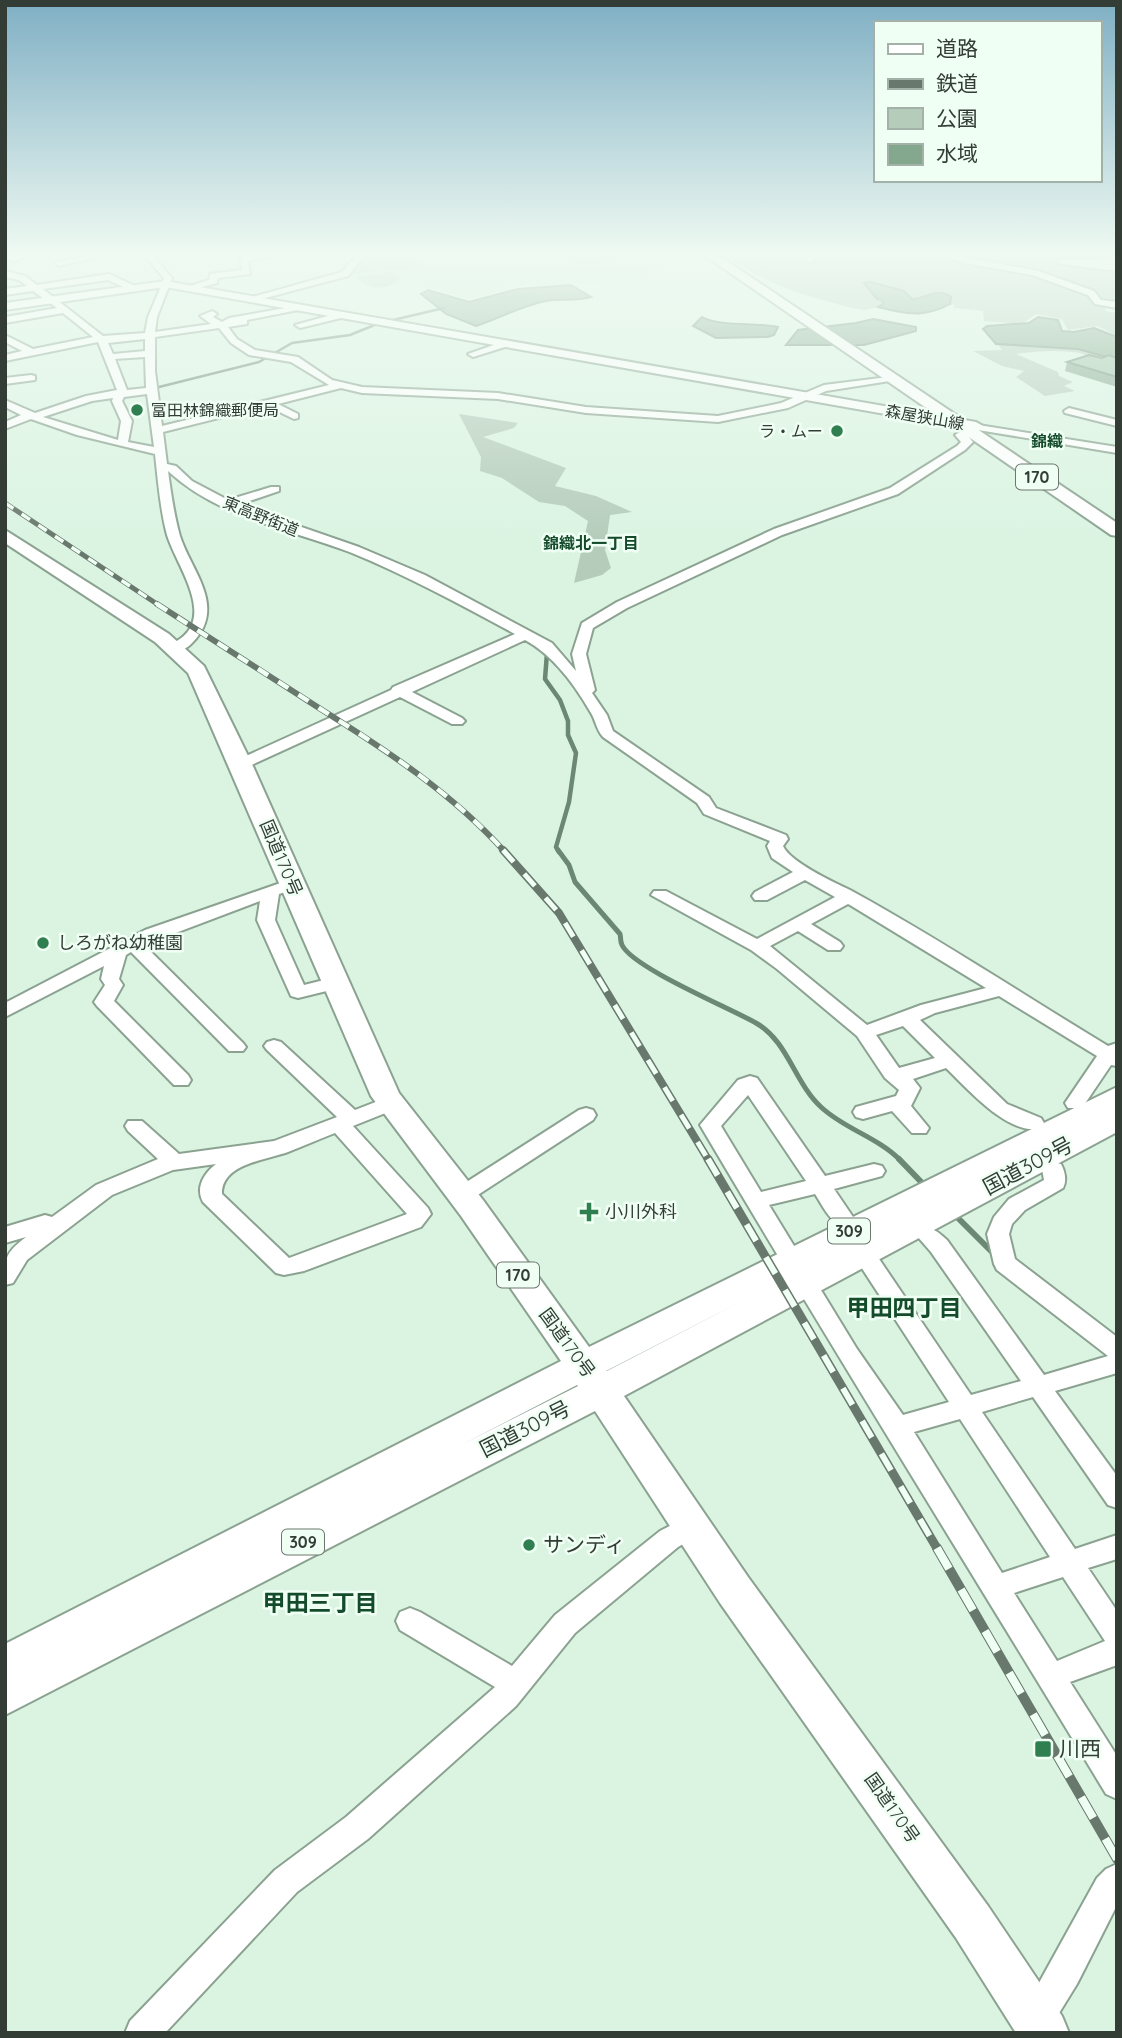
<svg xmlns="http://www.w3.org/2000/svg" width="1122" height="2038" viewBox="0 0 1122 2038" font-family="Quicksand,'Noto Sans JP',sans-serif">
<rect width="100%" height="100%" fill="#dbf4e2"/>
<path fill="#caead3" d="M366 255H689L628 281 520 286 469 299 435 289 391 285 376 289 369 288 349 274Z"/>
<g fill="#b5ccbb">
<path d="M367 255H409L423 267 349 274Z"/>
<path d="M557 255H641C615 260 582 271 557 255Z"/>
<path d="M726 255H1117V304H1106L1105 311 1117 313V336L1098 326 1068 330 1062 319 1036 314 1022 324 984 321 983 311 954 308V304L920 315 878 307 865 310 857 309C809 297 765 285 726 255Z"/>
<path d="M393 272 401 279C384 291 371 291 356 277Z"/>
<path d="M998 344 1055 346 1099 353 1101 358C1090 358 1083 353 1073 352 1054 350 1036 351 1016 354L1058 372 1059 376 1073 382 1064 386 1075 391 1045 396 1016 377 1024 371 1002 366 973 351 1002 350Z"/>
<path d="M459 414 518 423 514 428 483 437 566 468 555 486 596 496 632 512 610 515 605 550 611 568 602 575 574 583 588 521 565 506 539 502 502 478 480 471 481 457Z"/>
</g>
<g fill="#83a88e" stroke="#6b8874" stroke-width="2">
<path d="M871 282 904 291 912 299C926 299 937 287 951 297L950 304C925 318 905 314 878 307L883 304 882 300 877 299 864 283Z"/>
<path d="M571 285 591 297C574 302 561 298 546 301 521 306 500 318 476 326L446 314 421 294 428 290 469 302 518 289Z"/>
<path d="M702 317C720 327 755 322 778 327L774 335 768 337 716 338 693 326Z"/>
<path d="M1038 317 1058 320 1062 331 1074 332 1094 328 1117 337V360L1078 349 996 344 983 329 987 326 1029 323Z"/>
<path d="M873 319 916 327V331L864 345H786L798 330 856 323Z"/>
</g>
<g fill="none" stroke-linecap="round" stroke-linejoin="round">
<g stroke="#6b8874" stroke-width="2.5">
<path d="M393 320 444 308"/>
<path d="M151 389 259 362 292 343 350 335 377 324"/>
</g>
<path stroke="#6b8874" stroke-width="4.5" d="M547 653 545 679 560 700 568 721V735L576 753 569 802 556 847 559 852"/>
<path stroke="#6b8874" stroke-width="5" d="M558 850 569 865 575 882 620 934C621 938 620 941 622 945 633 968 730 1008 756 1023 788 1041 794 1082 821 1107 844 1129 878 1137 901 1161"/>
<g stroke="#6b8874" stroke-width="6">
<path d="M899 1159 927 1188"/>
<path d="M954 1214 992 1252"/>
</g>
<g stroke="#8ba291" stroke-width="4">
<g id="minor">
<path d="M5 255H24L25 256 15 262 5 258Z"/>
<path d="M90 255H106L59 266 55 263Z"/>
<path d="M144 255H152L172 278 157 317 155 332 211 324 200 316 212 311 217 314 213 317 222 322 229 318 303 305V309L247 320V324L228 327 237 339 255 350 298 357 332 380 362 387 498 393 586 407 718 416 781 403 824 385 896 376V380L826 391 788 408 718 422 586 413 498 399 362 393 341 388 278 404 298 414V418L294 419 267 406 163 432 167 464 176 466 192 481 228 500 271 487H279V491L238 505 359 547 425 575 552 643 576 671 572 654 582 623 617 602 774 529 890 488 957 446 961 442 955 435 972 424 1117 447V453L978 430 968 436 973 442 965 450 898 494 782 535 627 608 593 628 586 654 595 690 592 693 607 715 613 731 709 797 716 808 786 835 788 839 783 846C790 862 833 882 850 890 938 938 1022 994 1108 1046L1117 1043V1066L1111 1065 1082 1108H1068L1065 1103 1097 1056 999 996 935 1013 920 1020 1007 1104 1041 1118 1044 1123 1041 1128C1009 1137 967 1088 946 1068L913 1079 920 1088 911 1106 929 1128 926 1133H912L892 1111 863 1119 856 1117 853 1112 856 1107 896 1096 899 1090 885 1078 857 1036 777 969 751 950 651 895 654 891H666L757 939 835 897 805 880 767 900H755L752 896 755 892 793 872 772 858 767 846 770 841 704 814 697 803 603 737C596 729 596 721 591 713 575 685 553 655 525 640L412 692 462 718 465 721 462 724H452L400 697 247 767H235L233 764 235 761 391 690 393 687 515 634C461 605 408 576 352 553 289 529 219 518 168 471 171 493 174 515 180 536 191 571 227 606 193 642 187 649 178 653 169 651V645C222 623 177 568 167 535 160 509 158 481 155 454L77 435 31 419 5 429V422L21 415 5 407V400L35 413 86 396 117 390 98 342 5 361V355L22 351 5 342V335L33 349 93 337 63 313 5 323V317L57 308 33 291 5 295V289L27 286 19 280 5 277V271L25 276 37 285 109 274 133 285 134 287 130 290 108 280 43 289 103 336 145 333 148 317 162 284 164 278ZM219 328 231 343 249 355 291 362 329 385 162 426 155 371V337ZM145 339V351L113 354 108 343ZM145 357 146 388 127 390 115 359ZM147 394 154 447 128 442 132 421 122 401 124 397ZM113 398 112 401 121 421 118 440 43 417 92 401ZM848 904 850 905 986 988 921 1005 867 1025 770 946 798 931 828 950H840L843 946 840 942 811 924ZM903 1026 935 1058 899 1068 876 1035Z"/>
<path d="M257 255H280L248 261 250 274 218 278 217 283 194 289 190 286 209 280 210 274 242 270 240 257Z"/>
<path d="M357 255H365L348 276 250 302 245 299 342 272Z"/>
<path d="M804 255H812L815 260 808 262Z"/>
<path d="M941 255H953L1038 271 1094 291 1101 300 1117 302V308L1095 304 1088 295 1032 275 965 263Z"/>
<path d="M1117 258V264H1101L1117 265V271L1056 263 1060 260Z"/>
<path d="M342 312 345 313V317L300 328 295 325Z"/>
<path d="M505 341 510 344 508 346 473 357 468 354Z"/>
<path d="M31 375 35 376V380L5 384V378Z"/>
<path d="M1069 408 1117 420V426L1065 413 1064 411Z"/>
<path d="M292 879 301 884 298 888 279 894 275 920 304 985 336 977 345 983 343 987 298 998 291 996 257 920 260 901 144 945 243 1043 246 1047 243 1051H229L131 952 126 955 119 979 123 985 114 1001 188 1075 191 1080 188 1085H174L97 1006 94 1002 105 985 101 979 104 966 5 1017V1003L145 930Z"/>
<path d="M274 1040 281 1042 355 1110 391 1096 398 1098 401 1103 398 1108 353 1126 428 1208 431 1214 421 1227 304 1271 284 1275 276 1273 203 1202C195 1188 204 1173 216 1164L173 1170 112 1195 27 1260 13 1283 5 1285C5 1258 4 1254 26 1237L5 1243V1227L45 1215 52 1217 96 1185 158 1159 128 1131 125 1126 128 1121H142L179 1154 274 1141 337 1117 267 1050 264 1046 267 1042ZM335 1133 407 1214 289 1258 222 1194C221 1164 266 1160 288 1152 304 1146 319 1139 335 1133Z"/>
<path d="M750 1076 757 1078 825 1176 874 1164 882 1166 885 1171 882 1176 834 1189 853 1217 850 1223C831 1228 824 1207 815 1194L769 1205 857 1349 903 1415 949 1402 852 1253 855 1247 863 1245 871 1247 971 1395 1021 1381 931 1252 917 1236 920 1230C933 1226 938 1232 947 1240L1044 1375 1108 1356 997 1270 994 1264 987 1234 994 1217 1009 1199 1044 1180 1042 1169 1045 1164 1053 1162 1061 1164C1065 1171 1067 1181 1063 1188L1025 1210 1012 1224 1009 1234 1015 1259 1117 1337V1373L1055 1391 1117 1476V1508L1108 1505 1033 1397 982 1412 1075 1549 1117 1535V1559L1088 1568 1117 1611V1665L1070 1682 1117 1756V1799L1106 1794C971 1571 832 1349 700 1125L738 1080ZM748 1095 806 1181 761 1192 721 1126ZM960 1419 1050 1557 1002 1573 914 1432ZM1063 1577 1105 1641 1057 1661 1014 1593Z"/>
<path d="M586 1108 593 1110 596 1115 593 1120 470 1200 462 1203 454 1200 451 1195 454 1190 579 1110Z"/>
<path d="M691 1515 700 1518 704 1526 700 1534 678 1547 575 1633 516 1706 368 1839 297 1892 165 2033H125L130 2021 275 1870 346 1817 495 1687 400 1630 396 1621 400 1612 410 1608 420 1612 512 1666 555 1615 660 1531Z"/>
<path d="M1117 1864V1905L1077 1984 1048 2031H1024L1019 2019 1097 1878 1106 1869Z"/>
</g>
</g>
<g stroke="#8ba291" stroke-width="4">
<path id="major" d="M165 281 976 422 983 426 976 430 165 287 5 310V303Z"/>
</g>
<g stroke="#8ba291" stroke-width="4">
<g id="highway">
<path d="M704 255H718L1117 523V536L1111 535Z"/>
<path d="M5 530 169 634 204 666 252 764 399 1093 483 1200 589 1347 1117 1087V1132L624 1396 748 1577 988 1906 1062 2016 1069 2033H1016L956 1938 720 1603 595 1411 5 1715V1644L561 1361 461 1216 371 1096 188 673 155 642 5 543ZM742 1301 607 1371H606ZM577 1385 578 1386 461 1445Z"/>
</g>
</g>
<use href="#minor" fill="#fff" fill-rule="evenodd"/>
<use href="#major" fill="#fff" fill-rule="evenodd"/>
<use href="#highway" fill="#fff" fill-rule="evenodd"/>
<g stroke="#69786d" stroke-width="5">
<path id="rail-far4" d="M5 503 160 606"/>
</g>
<g stroke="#69786d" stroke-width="6">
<path id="rail-far3" d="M157 604C211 639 265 673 319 708 386 750 452 793 505 852"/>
</g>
<g stroke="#69786d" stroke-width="8">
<path id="rail-far2" d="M503 850 559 913 709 1161"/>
</g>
<g stroke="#69786d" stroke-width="9">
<path id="rail-far1" d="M708 1159 938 1550"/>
</g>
<g stroke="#69786d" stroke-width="10">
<path id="rail" d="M937 1548 1117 1859"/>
</g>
<use href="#rail-far4" stroke="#f0fff4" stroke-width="3.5" stroke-dasharray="10" stroke-linecap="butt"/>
<use href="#rail-far3" stroke="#f0fff4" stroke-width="4.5" stroke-dasharray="12" stroke-linecap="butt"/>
<use href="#rail-far2" stroke="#f0fff4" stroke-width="5" stroke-dasharray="16" stroke-linecap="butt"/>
<use href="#rail-far1" stroke="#f0fff4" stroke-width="6" stroke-dasharray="19" stroke-linecap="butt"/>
<use href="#rail" stroke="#f0fff4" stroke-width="8" stroke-dasharray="24" stroke-linecap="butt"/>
</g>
<path fill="#86a790" d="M1102 358H1117V387L1065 371 1067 362Z"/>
<path fill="#9cc2a7" stroke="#6d8875" stroke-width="2" d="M1089 355 1102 358 1109 355 1117 358V377L1067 362Z"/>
<linearGradient id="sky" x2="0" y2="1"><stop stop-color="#7fafc4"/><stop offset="0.47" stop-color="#effaf2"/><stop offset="1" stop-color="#effaf2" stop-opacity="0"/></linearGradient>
<rect width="1122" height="540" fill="url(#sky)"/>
<g fill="#2f7f50" stroke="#f0fff4" stroke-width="2.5">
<circle cx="137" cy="410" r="7"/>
<circle cx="837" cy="431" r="7"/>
<circle cx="43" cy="943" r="7"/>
<path d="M585.5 1201.5h7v7h7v7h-7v7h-7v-7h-7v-7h7z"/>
<circle cx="529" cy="1545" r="7"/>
<rect x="1034" y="1740" width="18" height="18" rx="3.5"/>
</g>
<g text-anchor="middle" stroke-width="5" stroke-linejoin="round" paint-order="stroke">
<g font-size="16" fill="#333d36" stroke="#f0fff4" text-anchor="start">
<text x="151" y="416">富田林錦織郵便局</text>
<text x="823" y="437" text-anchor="end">ラ・ムー</text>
</g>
<g font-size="16" fill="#333d36" stroke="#f0fff4">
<text transform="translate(925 417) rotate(10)" y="6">森屋狭山線</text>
<text transform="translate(261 516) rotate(22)" y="6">東高野街道</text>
</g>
<g font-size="16" font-weight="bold" fill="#134b2b" stroke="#f0fff4">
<text x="1047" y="447">錦織</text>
<text x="591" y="549">錦織北一丁目</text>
</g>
<g fill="#f0fff4" stroke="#6c776f" stroke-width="2">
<rect x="1016" y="464.5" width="42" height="25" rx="5"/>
<rect x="828" y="1218.5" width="42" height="25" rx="5"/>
<rect x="497" y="1262.5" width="42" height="25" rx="5"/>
<rect x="282" y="1529.5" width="42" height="25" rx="5"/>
</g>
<g font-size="16" font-weight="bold" fill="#333d36">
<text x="1037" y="483">170</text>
<text x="849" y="1237">309</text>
<text x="518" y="1281">170</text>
<text x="303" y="1548">309</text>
</g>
<g font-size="18" fill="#333d36" stroke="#f0fff4">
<text transform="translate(281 858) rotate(67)" y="6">国道170号</text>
<text transform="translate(567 1343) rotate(54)" y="6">国道170号</text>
<text transform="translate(892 1808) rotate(55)" y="6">国道170号</text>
</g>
<g font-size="18" fill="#333d36" stroke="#f0fff4" text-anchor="start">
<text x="57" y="949">しろがね幼稚園</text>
<text x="605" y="1218">小川外科</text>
</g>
<g font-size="21" fill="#333d36" stroke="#f0fff4">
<text transform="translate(1028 1166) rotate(-28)" y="7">国道309号</text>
<text transform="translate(525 1429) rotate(-27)" y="7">国道309号</text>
</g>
<g font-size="21" fill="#333d36" stroke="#f0fff4" text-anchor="start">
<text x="543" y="1552">サンディ</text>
<text x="1059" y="1756">川西</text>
</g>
<g font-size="23" font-weight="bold" fill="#134b2b" stroke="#f0fff4">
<text x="904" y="1316">甲田四丁目</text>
<text x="320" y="1611">甲田三丁目</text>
</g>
</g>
<rect width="1122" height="2038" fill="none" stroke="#333d36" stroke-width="14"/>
<rect x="874" y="21" width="228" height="161" fill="#f0fff4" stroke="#a4b1a8" stroke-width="2"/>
<rect x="888" y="44" width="35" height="10" fill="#ffffff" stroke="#a4b1a8" stroke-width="2"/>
<text x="936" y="56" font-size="21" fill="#333d36">道路</text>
<rect x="888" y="79" width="35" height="10" fill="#69786d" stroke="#a4b1a8" stroke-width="2"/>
<text x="936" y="91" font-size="21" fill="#333d36">鉄道</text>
<rect x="888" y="108" width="35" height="21" fill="#b5ccbb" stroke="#a4b1a8" stroke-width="2"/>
<text x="936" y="126" font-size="21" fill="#333d36">公園</text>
<rect x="888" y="144" width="35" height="21" fill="#83a88e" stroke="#a4b1a8" stroke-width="2"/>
<text x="936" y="161" font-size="21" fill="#333d36">水域</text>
</svg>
